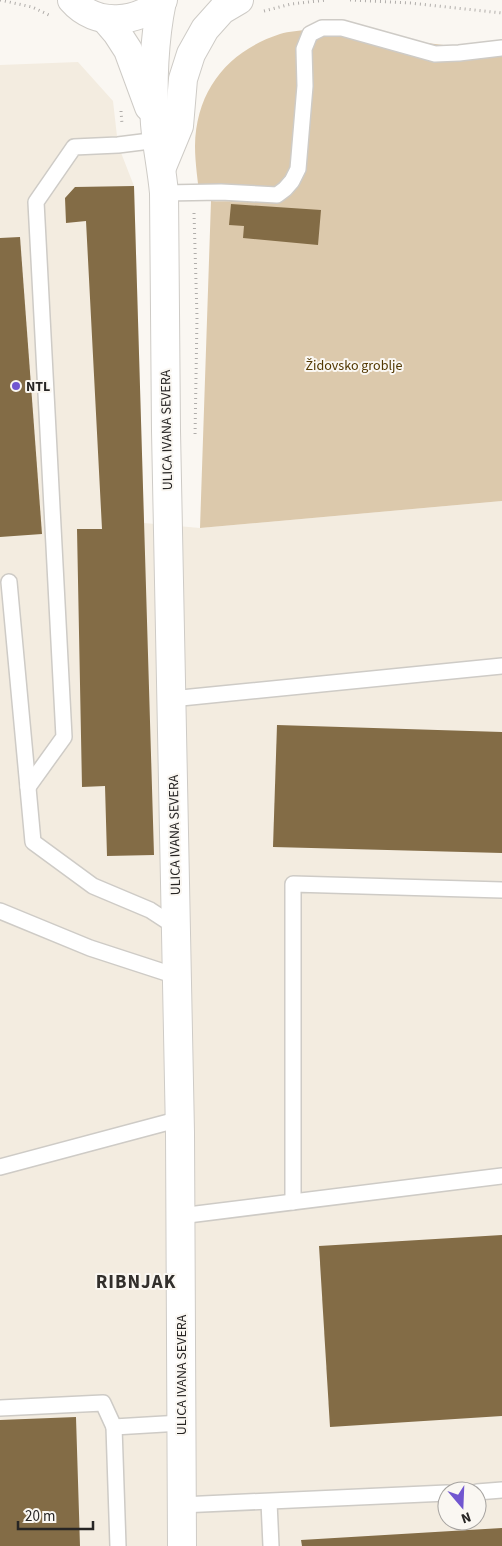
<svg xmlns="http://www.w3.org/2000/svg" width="502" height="1546" viewBox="0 0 502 1546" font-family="'Source Sans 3',sans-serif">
<rect width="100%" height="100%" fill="#faf7f2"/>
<path fill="#f3ece0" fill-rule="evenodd" d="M78 62 113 101 118 145 134 186 144 523 200 528 502 501V1546H0V65ZM447 1491H477V1521H447Z"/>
<path fill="#dcc9ac" d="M310 29 502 52V501L200 528 211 201 263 204 200 200C198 182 195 163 195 146 196 90 228 51 280 34 289 31 300 31 310 29Z"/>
<g fill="#836c46">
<path d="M134 186 154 855 107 856 105 786 82 787 77 529H102L86 221 66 223 65 198 75 187Z"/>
<path d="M231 204 321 210 318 245 243 238 244 226 229 225Z"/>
<path d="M20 237 42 534 0 537V238Z"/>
<path d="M277 725 502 732V853L273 847Z"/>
<path d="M502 1235V1416L330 1427 319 1246Z"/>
<path d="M76 1417 80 1546H0V1420Z"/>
<path d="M502 1528V1546H302L301 1540Z"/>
</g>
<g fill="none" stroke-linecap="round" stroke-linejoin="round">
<g stroke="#cecbc6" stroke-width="18">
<g id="lane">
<path d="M164 193 221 192 277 195 285 189 292 181 298 169 305 86 304 49 310 34 322 28H342L435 54 459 53 502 48"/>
<path d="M9 582 33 842 93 886 150 910 176 927"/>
<path d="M171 699 502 666"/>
<path d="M28 787 64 737 36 202 74 147 118 145 158 140"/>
<path d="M0 911 90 948 176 976"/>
<path d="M0 1167 180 1119"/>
<path d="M293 1202V884L502 890"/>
<path d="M180 1216 502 1176"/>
<path d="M0 1408 103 1403 114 1427 181 1423"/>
<path d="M114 1427 118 1546"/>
<path d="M477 1492 502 1490"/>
<path d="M269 1502 271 1546"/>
<path d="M181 1505 447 1493"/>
</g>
</g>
<g stroke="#cecbc6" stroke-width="30">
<g id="street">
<path d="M162 1C154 39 152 85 155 124 157 147 162 170 164 193L166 431 180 1133 182 1546"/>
<path d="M105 19 117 33 128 50 149 107"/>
</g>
</g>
<g stroke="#cecbc6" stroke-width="30">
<g id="primary">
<path d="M72 0C96 28 138 23 163 0"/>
<path d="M162 167 179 126 183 79 191 54 205 29 222 10 239 0"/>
</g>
</g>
<g stroke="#b0adaa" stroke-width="3" stroke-dasharray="1 4" stroke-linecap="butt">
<path d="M0 0 32 7 49 15"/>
<path d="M350 0 410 3 502 13"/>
<path d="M264 11 291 4 327 0"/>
<path d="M121 111 122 124"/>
<path d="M194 213 197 317 195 437"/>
</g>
<use href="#lane" stroke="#fff" stroke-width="15"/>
<use href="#street" stroke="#fff" stroke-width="28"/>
<use href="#primary" stroke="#fff" stroke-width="28"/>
</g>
<circle fill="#7156d0" stroke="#faf7f2" stroke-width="2" cx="16" cy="386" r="5"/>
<g text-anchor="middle" stroke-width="4" stroke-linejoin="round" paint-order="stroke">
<g font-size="14" fill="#523802" stroke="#faf7f2">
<text x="354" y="370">Židovsko groblje</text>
</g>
<g font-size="14" font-weight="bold" fill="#272524" stroke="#faf7f2" text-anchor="start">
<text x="26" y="391">NTL</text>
</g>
<g font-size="14" fill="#272524" stroke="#faf7f2">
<text transform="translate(166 430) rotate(-91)" y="5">ULICA IVANA SEVERA</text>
<text transform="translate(174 835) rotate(-91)" y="5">ULICA IVANA SEVERA</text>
<text transform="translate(181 1375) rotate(-90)" y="5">ULICA IVANA SEVERA</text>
</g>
<g font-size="19" font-weight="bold" letter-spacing="1" fill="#322f2c" stroke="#faf7f2">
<text x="136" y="1288">RIBNJAK</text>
</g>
</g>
<g transform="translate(462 1506) rotate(161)"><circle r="24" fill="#faf7f2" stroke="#a6a3a0"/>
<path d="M0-4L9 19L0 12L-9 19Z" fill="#7156d0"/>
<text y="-8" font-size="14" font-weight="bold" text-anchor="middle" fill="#272524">N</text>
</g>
<path d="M18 1521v8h75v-8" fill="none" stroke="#272524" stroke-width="2.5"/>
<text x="25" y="1521" font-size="15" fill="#272524" stroke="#faf7f2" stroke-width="4" paint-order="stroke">20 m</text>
</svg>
